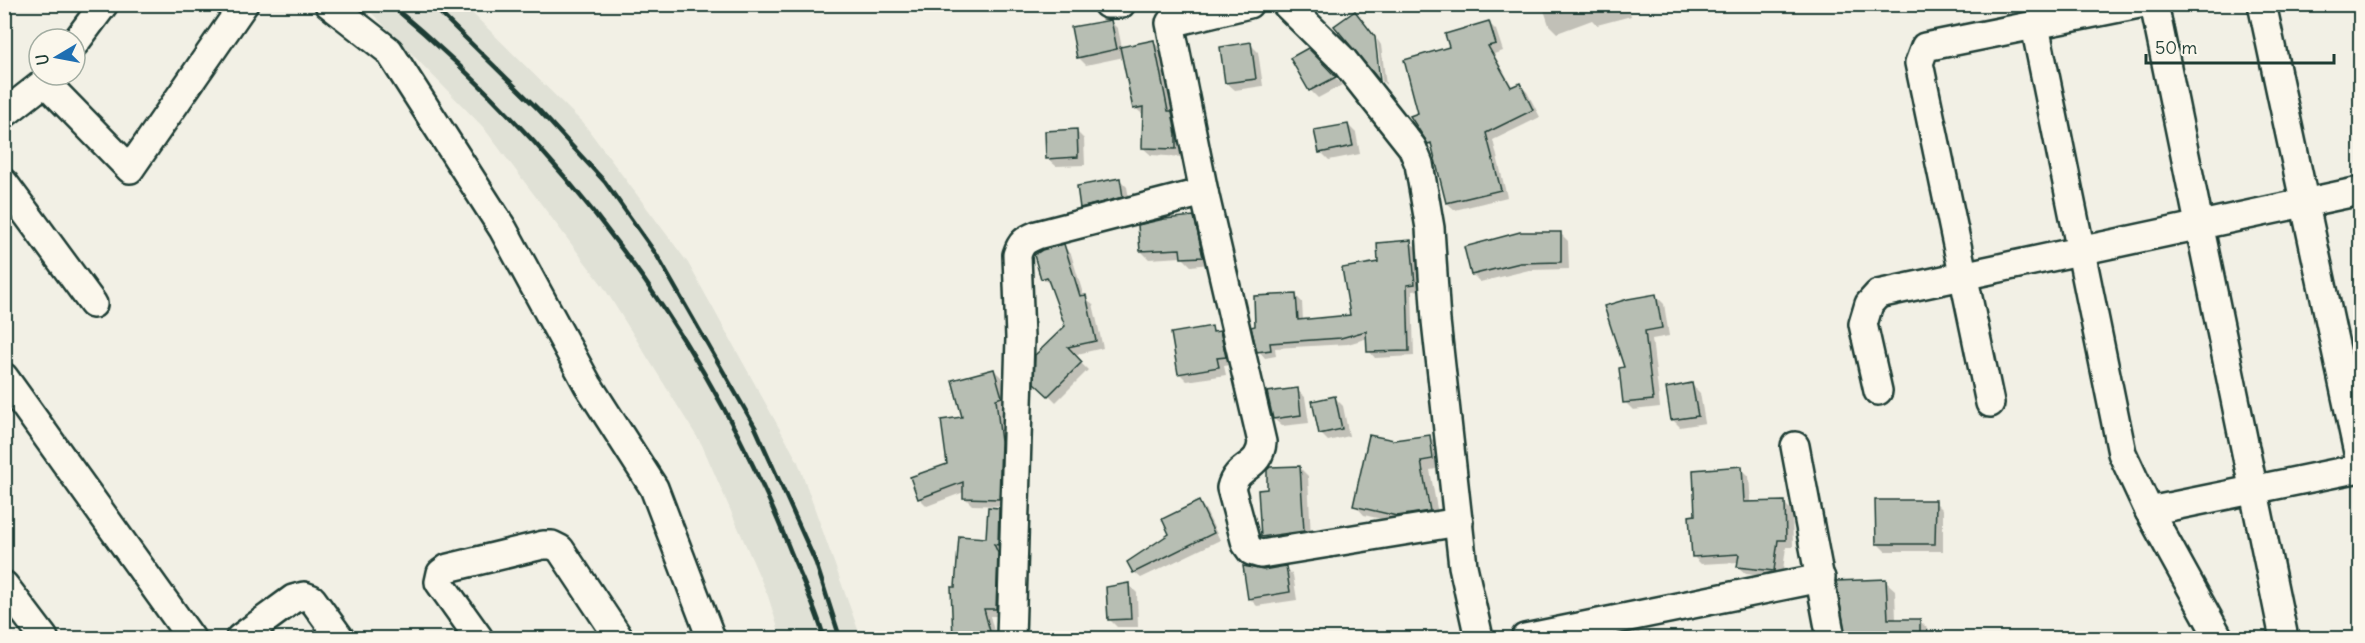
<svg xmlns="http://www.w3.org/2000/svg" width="2365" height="643" viewBox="0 0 2365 643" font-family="Delius,sans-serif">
<rect width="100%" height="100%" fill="#f2f0e5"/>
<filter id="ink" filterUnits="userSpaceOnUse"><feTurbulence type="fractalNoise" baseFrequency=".0167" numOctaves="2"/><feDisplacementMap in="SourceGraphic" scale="12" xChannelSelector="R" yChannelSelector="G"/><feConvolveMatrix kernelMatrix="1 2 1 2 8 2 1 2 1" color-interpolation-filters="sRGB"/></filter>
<g filter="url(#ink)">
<path fill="#e0e1d6" d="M364 5H464L584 124 688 263 798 462 861 638H781L768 596 702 445 603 286 483 127Z"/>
<g fill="#0003">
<path d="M1542 4H1685L1628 6 1631 16 1597 25 1592 20 1557 33 1549 25Z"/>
<path d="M1110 21 1118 29 1122 48 1153 42 1161 49 1175 116 1179 120 1183 157 1151 155 1143 148 1145 116 1135 108 1124 57 1086 65 1078 57Z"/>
<path d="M1489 23 1496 30 1503 51 1494 54 1513 88 1520 85 1527 92 1540 117 1493 140 1507 197 1455 210 1447 203 1433 147 1429 144 1419 114 1451 48Z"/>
<path d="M1377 39 1381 45 1386 85 1382 81Z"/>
<path d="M1250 44 1258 52 1263 86 1235 90 1227 83Z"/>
<path d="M1308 49 1342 85 1318 98 1310 90 1292 58Z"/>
<path d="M1348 125 1356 133 1360 154 1329 160 1321 152Z"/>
<path d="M1076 131 1084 139 1085 165 1056 166 1048 159Z"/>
<path d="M1119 179 1127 187 1130 204 1090 215 1082 207Z"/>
<path d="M1193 218 1201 226 1210 264 1191 266 1182 257 1149 259 1141 251Z"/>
<path d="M1560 233 1568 241 1569 269 1529 270 1480 282 1472 274Z"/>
<path d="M1410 242 1417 248 1421 290 1412 291 1414 356 1375 358 1369 351 1368 338 1348 344 1275 348 1276 356 1265 358 1259 351 1296 296 1302 302 1303 321 1352 316Z"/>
<path d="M1063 246 1071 254 1084 297 1093 304 1103 348 1073 355 1088 370 1056 402 1036 382 1066 326 1052 285 1043 279 1036 255Z"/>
<path d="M1656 296 1664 304 1669 336 1652 339 1660 407 1633 410 1625 402 1626 369Z"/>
<path d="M1211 328 1228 341 1233 364 1224 366 1226 375 1187 381 1179 373Z"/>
<path d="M994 370 1002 378 1009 405 1003 407 1008 451 1007 506 972 505 964 497V492L927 506 919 498 949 465 964 418Z"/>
<path d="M1692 385 1700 393 1705 423 1680 427 1672 419Z"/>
<path d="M1297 390 1305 397 1309 423 1282 426 1274 419Z"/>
<path d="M1335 398 1343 406 1349 436 1328 441 1320 433Z"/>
<path d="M1429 436 1439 446 1442 468 1430 470 1439 520 1407 525 1364 515 1355 505 1394 442Z"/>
<path d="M1300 468 1308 476 1311 539 1270 545 1262 537 1269 491Z"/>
<path d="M1741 468 1749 476 1751 504 1784 503 1792 511 1793 547H1786L1782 578 1746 574 1738 567 1739 562 1701 564 1693 556 1697 517Z"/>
<path d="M1199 502 1205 509 1220 540 1141 578 1134 572Z"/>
<path d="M1935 502 1943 510V551H1885L1877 543Z"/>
<path d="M998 510 1006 517 1003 616H990L996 638H954L956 589 988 540Z"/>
<path d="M1285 568 1293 575 1297 600 1257 606 1249 598 1263 571Z"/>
<path d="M1885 581 1895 590 1896 620 1920 621 1929 630V638H1847Z"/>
<path d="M1129 585 1137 593 1138 627H1117L1109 619Z"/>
<path d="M1639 632 1645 638H1609Z"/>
</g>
<g fill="#b7beb3" stroke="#1f3d34" stroke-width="1.5">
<path d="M1355 11 1375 37 1380 81 1334 26Z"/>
<path d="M1111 20 1117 49 1077 58 1071 27Z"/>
<path d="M1489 21 1496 44 1488 46 1511 87 1520 83 1533 110 1486 133 1501 190 1446 203 1431 143 1428 144 1410 116 1418 113 1404 60 1449 47 1445 34Z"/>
<path d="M1154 40 1168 111H1172L1176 135V149L1142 148 1143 107 1133 109 1120 47Z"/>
<path d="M1251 42 1256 79 1225 83 1220 47Z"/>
<path d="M1308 48 1336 77 1309 91 1290 58Z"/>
<path d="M1348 124 1353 146 1319 153 1314 130Z"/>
<path d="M1077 129 1078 157 1046 159 1045 131Z"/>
<path d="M1120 178 1123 197 1080 208 1077 186Z"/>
<path d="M1194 216 1203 257 1181 258 1180 249 1140 251 1138 225 1164 219Z"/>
<path d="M1520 232H1561V262L1520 263 1471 275 1464 247Z"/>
<path d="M1411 240 1415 284 1407 285 1409 351 1367 352 1366 331 1341 338 1270 343 1271 350 1257 352 1251 327 1255 326 1254 296 1296 294 1298 320 1350 315 1342 268 1378 262 1377 243Z"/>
<path d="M1064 244 1080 296 1086 295 1096 341 1068 347 1082 362 1048 396 1034 383 1035 355 1065 326 1047 277 1041 279 1034 255 1042 250Z"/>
<path d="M1656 294 1662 328 1645 331 1653 400 1623 403 1619 368 1624 367 1604 306 1628 299Z"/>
<path d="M1212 326 1213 332 1220 331 1226 357 1217 358 1219 367 1178 374 1171 333Z"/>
<path d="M994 369 1002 397 996 399 1001 442 999 499 963 498V482L918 499 910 477 947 464 941 420 962 417 952 380Z"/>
<path d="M1692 383 1698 416 1671 420 1666 388Z"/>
<path d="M1298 388 1301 415 1273 419 1267 392Z"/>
<path d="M1335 396 1342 429 1319 434 1312 401Z"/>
<path d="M1369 435 1394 440 1430 435 1433 459 1421 461 1430 511 1397 516 1353 506Z"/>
<path d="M1300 466 1304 531 1261 537 1258 490 1267 489V470L1270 467Z"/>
<path d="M1742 466 1744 502 1785 501 1786 540H1778L1774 571 1737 567 1739 554 1692 557 1689 516 1695 515 1693 470Z"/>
<path d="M1875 500H1936L1935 544H1876Z"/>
<path d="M1199 501 1214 533 1133 573 1127 562 1169 534 1162 519Z"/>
<path d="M988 507 999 508 998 545 994 544 998 553 996 609H984L992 639H953L951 587H955L959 536 986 538Z"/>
<path d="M1243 566 1263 570 1286 566 1290 592 1248 599Z"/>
<path d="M1886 579 1888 619H1920V639H1846L1836 581Z"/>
<path d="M1129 583 1131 619 1108 620 1106 587Z"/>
</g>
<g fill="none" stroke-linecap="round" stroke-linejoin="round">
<g stroke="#1f3d34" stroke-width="32">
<g id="minor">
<path d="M329 4 389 51 503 229 588 385 654 488 711 638"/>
<path d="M1107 4H1121"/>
<path d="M1249 4 1170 23 1204 192 1262 442C1260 469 1237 464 1231 488L1246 544 1251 551 1261 554 1459 522"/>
<path d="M1286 4 1344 61 1412 147 1419 164 1430 228 1436 321 1463 566 1479 638"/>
<path d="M2154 4 2284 638"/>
<path d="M2262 4 2360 462"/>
<path d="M2035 26 2122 453 2149 511 2219 638"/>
<path d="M75 43 104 4"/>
<path d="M45 82 130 169 244 4"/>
<path d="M4 114 45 82 50 75"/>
<path d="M4 183 93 304"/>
<path d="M4 377 191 638"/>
<path d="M1878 391 1863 324 1869 304 1878 294 2360 191"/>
<path d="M1990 403 1919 63 1925 47 2139 4"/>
<path d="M1795 446 1831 638"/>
<path d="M2149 511 2360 468"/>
<path d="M4 585 44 638"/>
<path d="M240 638 293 599 304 596 312 599 340 638"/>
<path d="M479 638 439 582 441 573 448 568 543 545H552L560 549 619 638"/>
<path d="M1011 638 1020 338 1017 255C1021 242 1025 240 1037 235L1204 192"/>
<path d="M1525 638 1821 578"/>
</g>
</g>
<use href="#minor" stroke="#fbf7ec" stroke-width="27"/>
<g stroke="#1f3d34" stroke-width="4.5">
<path d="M390 4C564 149 704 335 788 545 800 576 816 607 824 638"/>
<path d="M431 4 538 109 605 182 656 254 755 427 816 563 840 638"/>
</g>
</g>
</g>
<rect width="2365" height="643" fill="none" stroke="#fbf7ec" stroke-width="24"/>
<rect x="12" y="12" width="2341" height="619" fill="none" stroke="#1f3d34" stroke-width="2" filter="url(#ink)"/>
<g transform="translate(57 57) rotate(260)"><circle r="28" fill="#fbf7ec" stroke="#a3ada2" stroke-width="1.5"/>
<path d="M0-4.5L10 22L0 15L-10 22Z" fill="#1f6fb2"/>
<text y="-9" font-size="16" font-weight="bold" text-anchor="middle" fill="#1f3d34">U</text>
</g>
<path d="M2146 54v9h188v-9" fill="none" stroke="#1f3d34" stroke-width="3"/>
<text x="2155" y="54" font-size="18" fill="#1f3d34" stroke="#fbf7ec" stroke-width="4.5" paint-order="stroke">50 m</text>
</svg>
